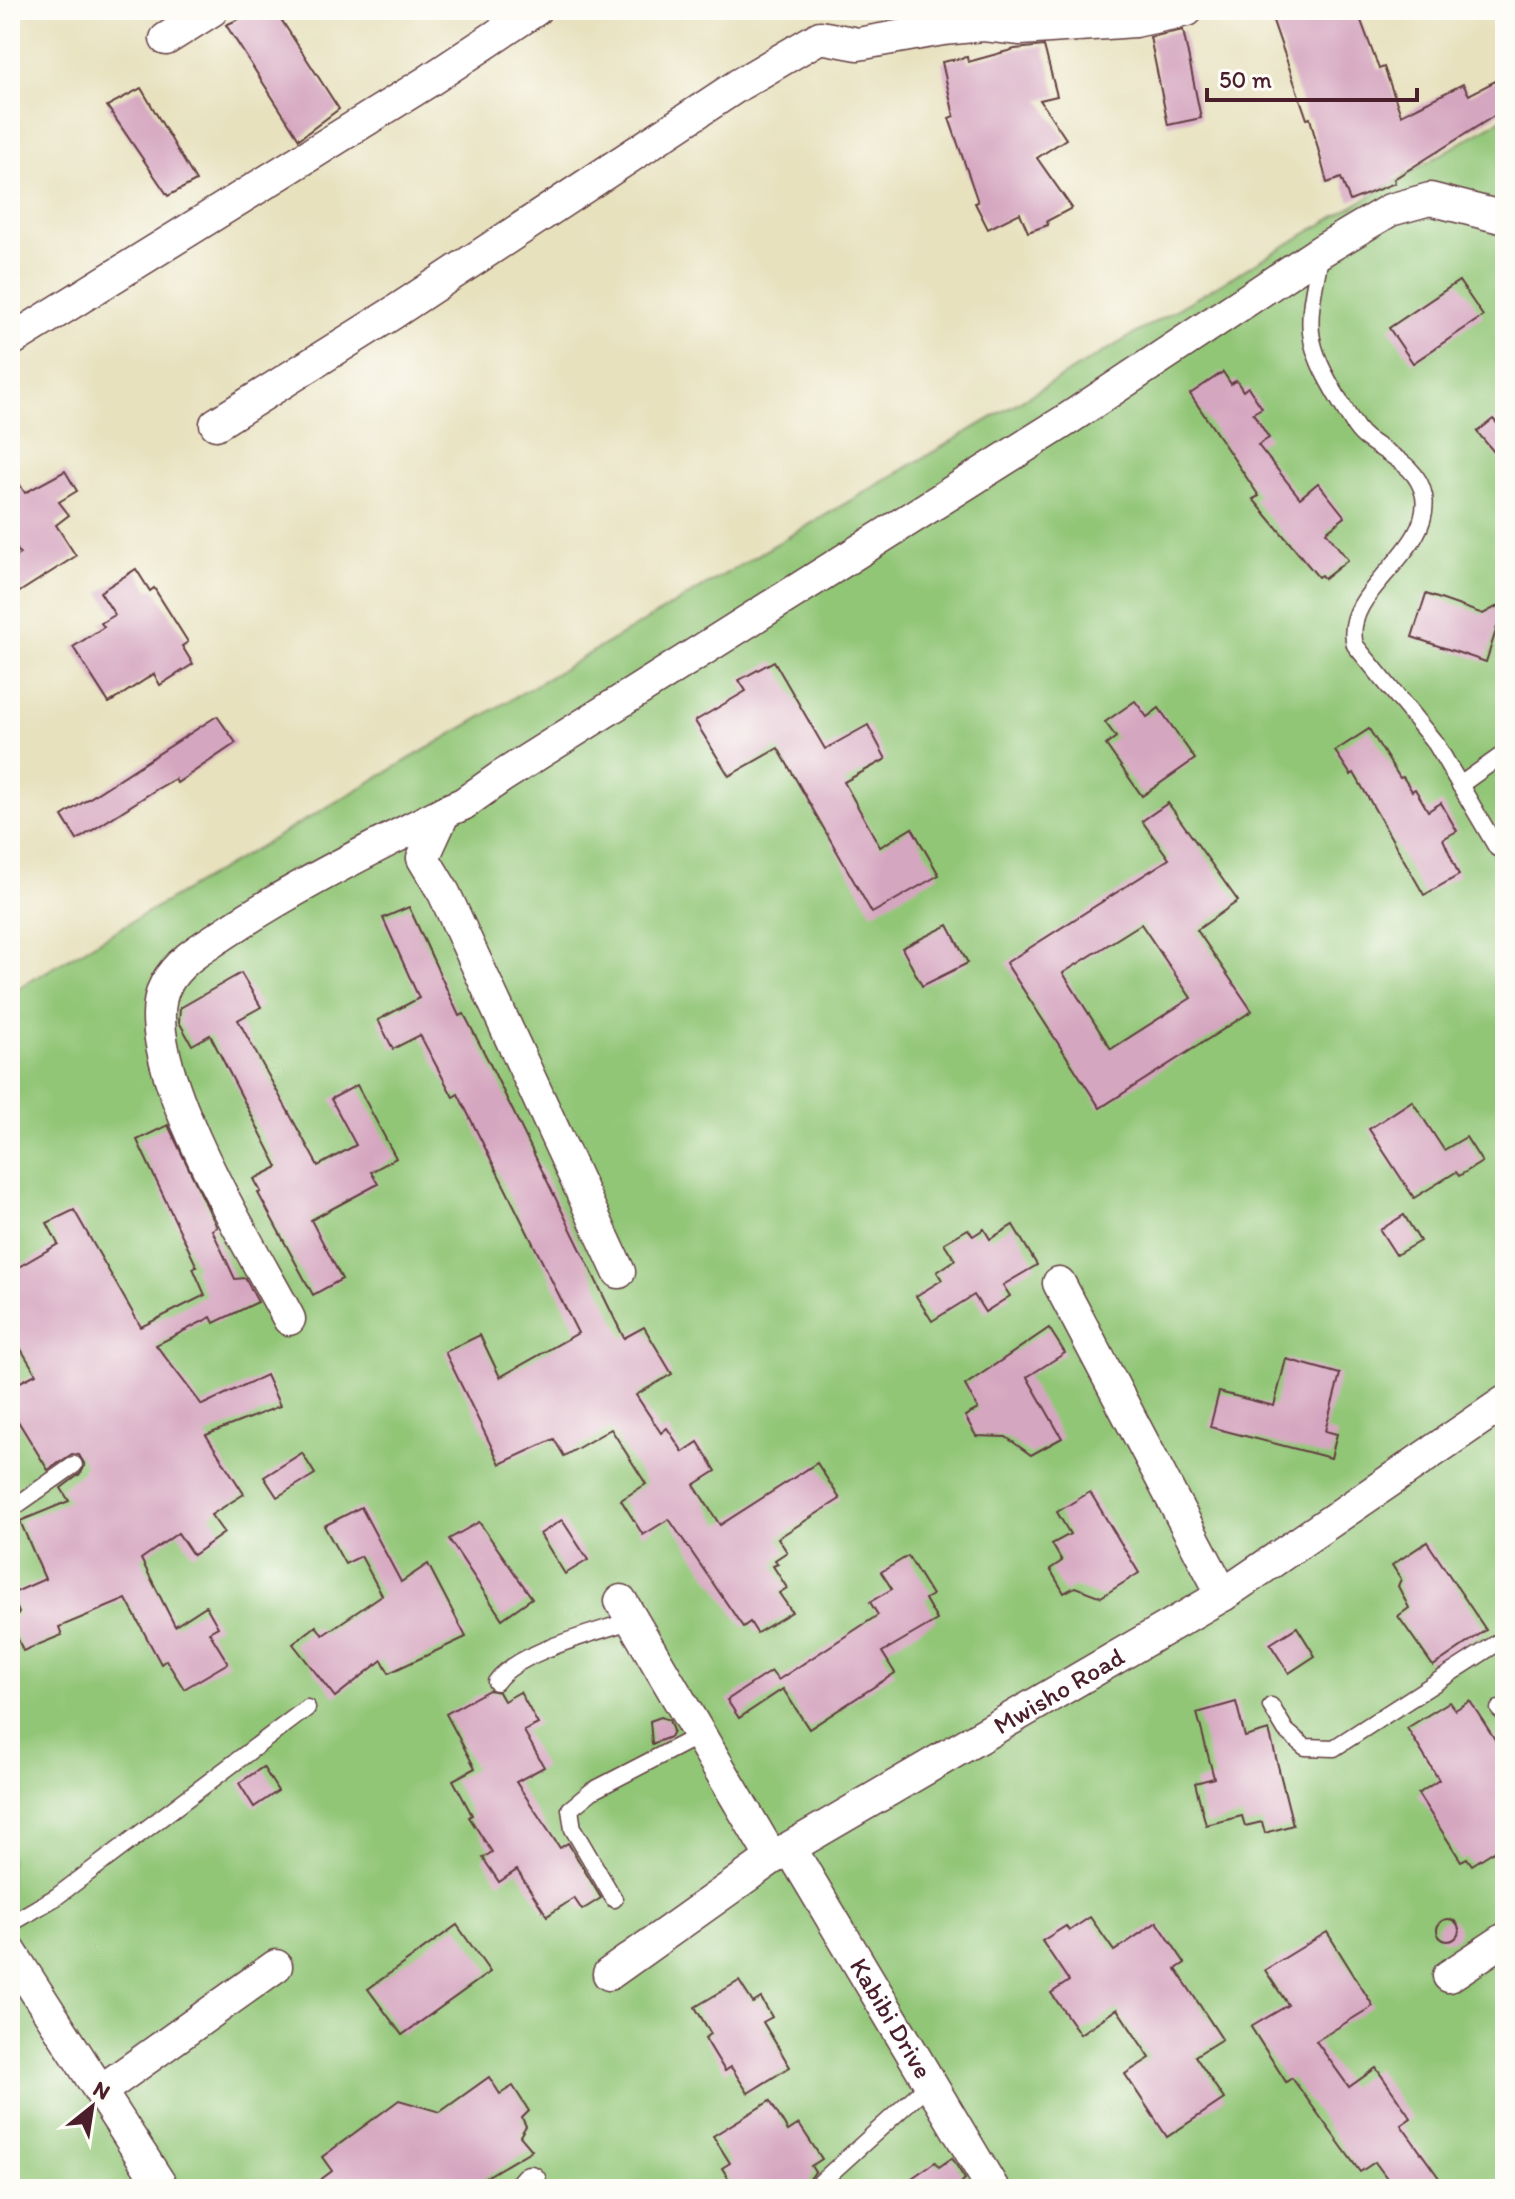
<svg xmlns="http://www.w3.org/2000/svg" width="1515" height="2199" viewBox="0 0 1515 2199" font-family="Itim,sans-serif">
<rect width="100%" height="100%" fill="#fdfcf7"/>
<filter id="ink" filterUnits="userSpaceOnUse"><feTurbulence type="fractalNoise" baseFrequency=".0125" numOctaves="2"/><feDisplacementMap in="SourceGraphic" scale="16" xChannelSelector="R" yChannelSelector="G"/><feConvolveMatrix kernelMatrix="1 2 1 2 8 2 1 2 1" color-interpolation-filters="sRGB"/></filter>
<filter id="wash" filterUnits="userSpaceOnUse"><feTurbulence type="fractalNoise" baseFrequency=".006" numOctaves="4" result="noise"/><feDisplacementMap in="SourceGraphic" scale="32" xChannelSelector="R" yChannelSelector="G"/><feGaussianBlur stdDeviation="1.8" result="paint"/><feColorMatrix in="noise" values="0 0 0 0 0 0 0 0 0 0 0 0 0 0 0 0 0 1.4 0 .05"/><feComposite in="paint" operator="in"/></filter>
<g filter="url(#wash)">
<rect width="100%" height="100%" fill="#e7e1be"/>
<path fill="#92c677" stroke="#6e7251" stroke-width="2" d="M1505 117V2189H10V993Z"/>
<g id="blocks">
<g fill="#d5a6c0" fill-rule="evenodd">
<path d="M258 10H275L339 109 299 139 226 25Z"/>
<path d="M1291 10H1357L1379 69 1384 67 1401 115 1463 84 1469 95 1505 76V109L1394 179 1395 183 1350 201 1341 178 1327 183 1310 118 1307 119 1272 18Z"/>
<path d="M1183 30 1201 118 1168 125 1150 37Z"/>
<path d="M1044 46 1057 96 1040 100 1066 139 1037 158 1072 208 1047 221 1048 225 1028 232 1020 213 988 229 975 203 978 202 949 118 954 116 942 62 967 57 968 62 1015 49Z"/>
<path d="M141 88 196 181 168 196 107 106Z"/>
<path d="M1459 281 1483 316 1413 363 1389 328Z"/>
<path d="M1223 372 1231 384 1236 380 1243 391 1248 387 1262 408 1253 413 1269 438 1258 445 1300 498 1318 483 1345 517 1326 532 1348 560 1324 579 1321 575 1318 577 1253 499 1259 496 1190 394Z"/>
<path d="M1493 419 1505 432V465L1477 432Z"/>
<path d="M10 469 25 493 65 471 77 491 59 502 69 515 56 525 76 556 10 598V560L20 554 10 538Z"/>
<path d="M136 569 150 591 154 588 188 642 182 646 193 664 160 685 154 674 109 703 73 647 104 627 101 623 115 615 100 592Z"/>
<path d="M1426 594 1483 614 1505 602 1486 662 1412 637Z"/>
<path d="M774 661 825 749 868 725 886 759 844 782 880 847 912 828 939 875 872 913 778 748 729 776 695 721 746 691 739 680Z"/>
<path d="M1135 701 1147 717 1159 708 1195 759 1142 796 1106 745 1116 737 1105 722Z"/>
<path d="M217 716 236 743 177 783 175 779 157 789 77 840 62 816Z"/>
<path d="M1369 729 1400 778 1403 777 1412 791 1415 789 1428 811 1441 803 1457 831 1443 839 1459 875 1424 895 1354 773 1351 775 1335 751Z"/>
<path d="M1168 803 1238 901 1197 930 1252 1011 1100 1108 1006 963 1169 859 1142 821ZM1141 924 1191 998 1111 1049 1063 973Z"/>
<path d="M409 907 459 1016 464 1014 488 1060 624 1338 644 1327 672 1374 636 1395 661 1433 667 1428 683 1452 698 1442 716 1471 694 1485 720 1525 817 1463 840 1499 778 1538 787 1552 775 1560 778 1564 773 1566 787 1588 779 1593 792 1612 757 1633 750 1622 743 1627 669 1519 643 1535 621 1500 646 1484 611 1429 564 1456 554 1439 500 1464 445 1352 480 1335 500 1377 578 1333 458 1094 453 1097 420 1035 393 1049 378 1020 419 998 383 918Z"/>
<path d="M948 925 968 963 922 986 902 948Z"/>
<path d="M241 973 261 1007 238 1020 318 1166 356 1145 331 1099 357 1085 396 1158 371 1172 378 1184 311 1220 342 1279 313 1295 258 1193 261 1192 254 1179 278 1167 210 1035 192 1045 179 1022 180 1008Z"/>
<path d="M1412 1101 1444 1150 1466 1137 1482 1162 1459 1176 1456 1172 1414 1198 1369 1129Z"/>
<path d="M168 1125 217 1227 212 1230 235 1279 245 1278 258 1302 214 1323 211 1317 156 1345 202 1405 266 1375 280 1406 206 1435 244 1494 211 1515 224 1533 193 1555 178 1533 141 1559 175 1626 206 1606 218 1627 209 1632 228 1663 184 1689 166 1660 161 1664 126 1599 59 1627 62 1635 23 1651 10 1620 19 1613 11 1594 45 1579 20 1521 69 1501 61 1488 81 1473 85 1465 79 1455 72 1454 48 1470 10 1408V1387L36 1374 10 1331V1272L58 1244 47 1223 74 1210 141 1327 205 1295 193 1268 197 1267 137 1140Z"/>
<path d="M1404 1215 1420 1241 1396 1255 1380 1230Z"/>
<path d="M1013 1225 1037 1265 1003 1285 1010 1296 985 1312 974 1295 932 1321 916 1296 942 1280 937 1272 955 1260 944 1243 968 1229 973 1236 984 1229 990 1239Z"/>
<path d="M1049 1328 1065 1353 1027 1377 1062 1438 1031 1455 1006 1437 976 1436 965 1416 978 1409 965 1385Z"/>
<path d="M1286 1359 1340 1374 1325 1431 1337 1434 1331 1458 1210 1427 1219 1392 1274 1406Z"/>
<path d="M302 1453 315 1474 277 1497 264 1477Z"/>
<path d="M1090 1492 1139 1573 1101 1597 1075 1587 1064 1593 1050 1569 1062 1561 1052 1544 1070 1534 1057 1512Z"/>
<path d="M361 1507 401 1582 428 1564 466 1637 389 1673 382 1660 335 1697 293 1644 316 1626 323 1635 382 1595 361 1556 345 1564 324 1526Z"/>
<path d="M562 1520 588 1560 565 1574 540 1534Z"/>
<path d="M479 1522 532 1598 502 1619 449 1539Z"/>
<path d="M1427 1542 1486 1630 1433 1666 1398 1616 1409 1608 1398 1586 1401 1579 1392 1565Z"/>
<path d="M908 1556 932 1595 925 1599 937 1620 882 1652 895 1673 809 1729 783 1689 739 1718 727 1700 771 1671 778 1680 878 1615 870 1602 892 1589 881 1572Z"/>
<path d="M1297 1627 1315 1656 1289 1673 1270 1644Z"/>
<path d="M489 1690 499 1692 504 1701 520 1692 538 1724 524 1731 544 1767 516 1782 560 1848 568 1843 601 1898 582 1910 574 1898 547 1916 517 1870 499 1882 483 1858 492 1852 469 1817 472 1815 453 1780 475 1768 446 1714Z"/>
<path d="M1470 1701 1505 1755V1844L1472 1865 1467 1858 1461 1861 1418 1794 1439 1780 1407 1728 1449 1702 1455 1710Z"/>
<path d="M1236 1702 1245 1737 1269 1730 1293 1825 1265 1833 1262 1822 1245 1826 1242 1816 1206 1825 1195 1783 1214 1778 1197 1713Z"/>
<path d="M661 1717 669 1720 673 1731 670 1737 652 1744 650 1721Z"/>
<path d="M263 1767 278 1791 254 1807 239 1783Z"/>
<path d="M1090 1917 1114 1951 1157 1922 1185 1963 1176 1969 1222 2039 1195 2056 1224 2099 1167 2137 1125 2074 1150 2058 1117 2009 1080 2034 1051 1993 1069 1981 1042 1941 1066 1926 1069 1931Z"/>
<circle cx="1448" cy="1930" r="11"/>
<path d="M457 1925 490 1972 402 2035 368 1989Z"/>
<path d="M1327 1932 1373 2006 1316 2041 1349 2087 1376 2068 1411 2118 1401 2125 1447 2189H1395L1375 2162 1360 2172 1292 2078 1286 2082 1251 2027 1288 2005 1265 1970Z"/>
<path d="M739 1981 753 2003 761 1998 772 2017 763 2022 790 2067 748 2093 731 2067 725 2071 705 2038 711 2034 695 2007Z"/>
<path d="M489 2077 500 2094 513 2086 529 2111 522 2118 526 2126 520 2136 532 2150 466 2189H308L332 2171 322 2157 399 2100 440 2112Z"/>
<path d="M770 2101 788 2131 799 2124 822 2159 811 2166 815 2172 810 2179 813 2189H735L722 2168 730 2163 713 2136Z"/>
<path d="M952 2158 965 2179 955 2189H896L935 2162 939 2167Z"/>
</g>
</g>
</g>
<g filter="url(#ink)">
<use href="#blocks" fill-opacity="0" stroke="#623c41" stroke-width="2"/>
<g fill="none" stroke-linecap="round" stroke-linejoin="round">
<g stroke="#623c41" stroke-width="19">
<g id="service">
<path d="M1321 252C1307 325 1301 337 1341 403 1348 414 1355 430 1366 438 1388 455 1418 465 1424 496 1433 554 1340 590 1355 645L1436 744 1497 848"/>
<path d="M1460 785 1505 753"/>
<path d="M10 1510 74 1465"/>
<path d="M496 1682C518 1651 596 1633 632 1620"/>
<path d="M1271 1706 1286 1731 1305 1747 1334 1748 1505 1638"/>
<path d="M1499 1709 1505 1714"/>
<path d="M614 1899 573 1829 570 1809 592 1791 700 1735"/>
<path d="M10 1924 56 1897 307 1708"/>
<path d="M821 2182 930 2083"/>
</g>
</g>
<g stroke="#623c41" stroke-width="35">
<g id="minor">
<path d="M166 39 212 10"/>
<path d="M10 341 427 82 535 10"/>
<path d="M216 424 393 313 740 84 820 37 858 44 943 29 983 25 1021 29 1135 21 1187 10"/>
<path d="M619 1272 444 893 423 858 444 812 463 804 501 777 1068 419 1321 251 1390 210 1430 199 1505 218"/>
<path d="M1059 1283 1223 1595"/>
<path d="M289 1319C255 1253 128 1052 166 984 179 960 204 947 225 933 295 886 370 850 444 812"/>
<path d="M621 1601 772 1858"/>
<path id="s1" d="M790 1848 993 2189"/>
<path d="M10 1951 163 2189"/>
<path id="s2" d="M609 1974 772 1858 1223 1595 1505 1402"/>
<path d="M1449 1976 1505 1939"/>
<path d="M102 2090 276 1966"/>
<path d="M524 2189 530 2182"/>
</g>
</g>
<use href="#service" stroke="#fff" stroke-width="16"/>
<use href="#minor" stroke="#fff" stroke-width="32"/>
</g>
</g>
<g text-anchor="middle" stroke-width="8" stroke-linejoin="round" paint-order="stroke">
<g font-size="26" fill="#4a1f2b" stroke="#fdfcf7">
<text dy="9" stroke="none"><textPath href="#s2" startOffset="532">Mwisho Road</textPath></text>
<text dy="9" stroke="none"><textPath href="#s1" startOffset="198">Kabibi Drive</textPath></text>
</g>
</g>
<rect width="1515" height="2199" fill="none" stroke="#fdfcf7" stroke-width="40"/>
<g transform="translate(92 2107) rotate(30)" stroke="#fdfcf7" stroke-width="6" paint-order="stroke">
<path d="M0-6L14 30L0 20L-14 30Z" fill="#4a1f2b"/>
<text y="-12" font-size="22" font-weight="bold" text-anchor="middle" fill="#4a1f2b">N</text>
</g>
<path d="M1207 88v12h210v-12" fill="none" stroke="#4a1f2b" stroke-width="4"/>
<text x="1219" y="88" font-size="24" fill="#4a1f2b" stroke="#fdfcf7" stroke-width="6" paint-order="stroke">50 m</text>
</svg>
